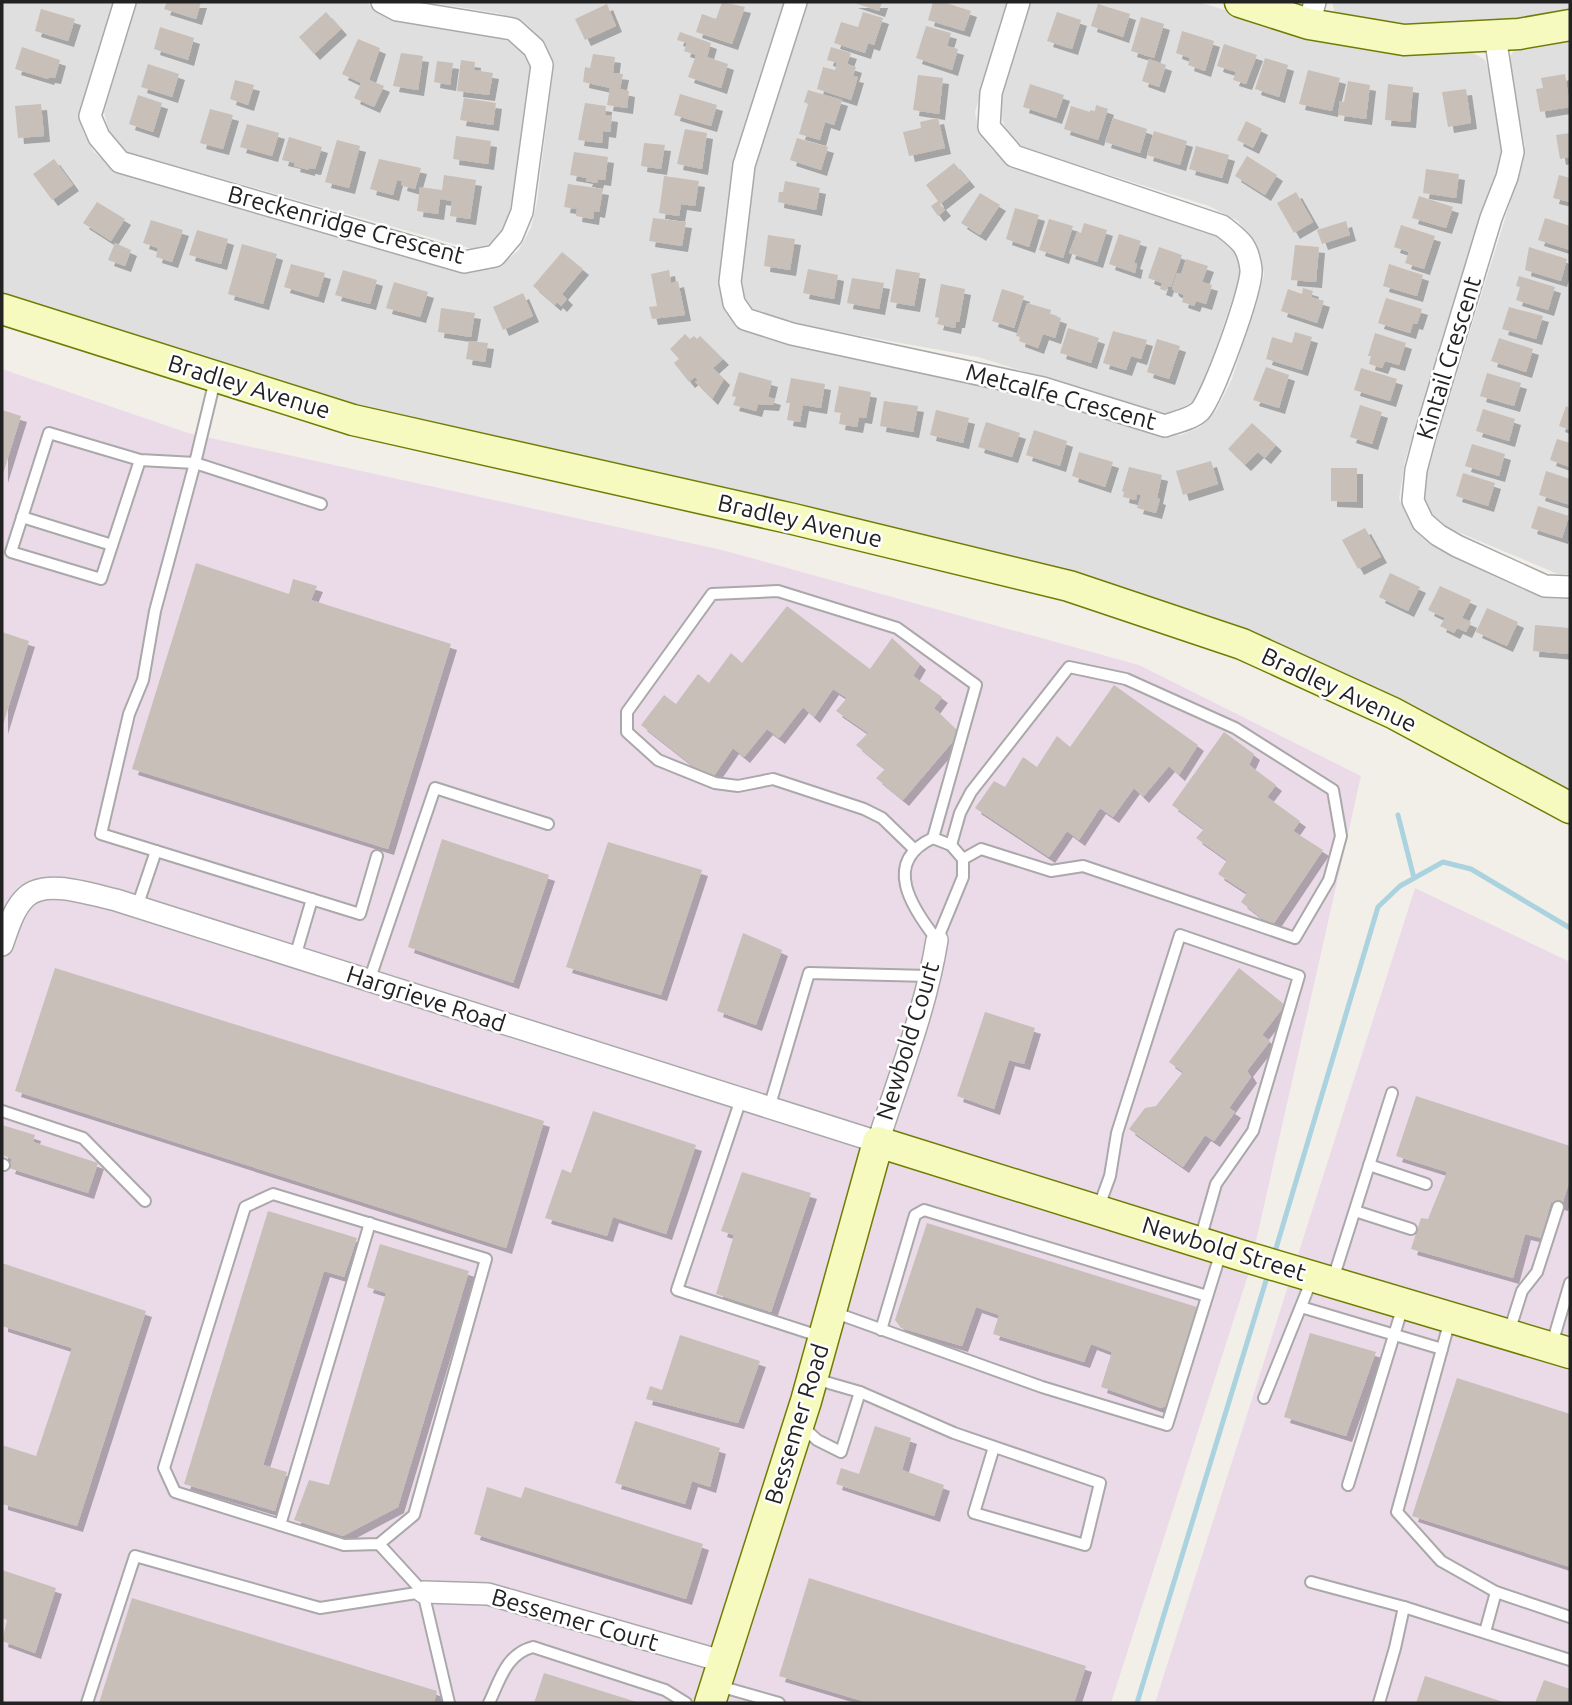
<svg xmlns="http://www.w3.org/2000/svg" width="1572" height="1705" viewBox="0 0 1572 1705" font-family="Ubuntu,sans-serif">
<defs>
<filter id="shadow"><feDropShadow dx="6" dy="6" stdDeviation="0" flood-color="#0004"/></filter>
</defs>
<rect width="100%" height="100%" fill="#f2efe9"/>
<g fill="#e0dfdf">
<path d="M2 2H114L82 111 83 132 94 152 116 171 459 271 484 270 503 263 518 251 531 228 537 202 552 79 550 55 540 37 522 20 497 13 426 2H785L732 174 720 284 724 309 739 324 960 375 1157 435H1181L1200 427 1217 409 1232 379 1264 275 1261 255 1238 221 1209 206 1026 149 1011 140 1004 125 999 107 1031 2H1199L1295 32 1465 50 1475 54 1485 60 1490 74 1503 150 1405 461 1399 499 1409 521 1429 542 1536 593 1558 599 1570 596V796L1010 558 909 531 724 494 421 425 2 299Z"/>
<path d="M137 2H367L373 10 398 21 491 34 509 41 526 57 533 70 514 211 507 228 490 244 472 249 123 151 110 135 104 112Z"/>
<path d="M807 2H1007L975 112 979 132 992 150 1010 165 1029 173 1221 233 1239 255 1240 276 1202 390 1194 400 1179 411 1164 416 978 357 785 322 759 314 746 303 739 283 755 168Z"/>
<path d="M1332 2H1570V10L1494 24 1389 25 1335 14Z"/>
<path d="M1570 35V574H1558L1441 525 1429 510 1423 493 1426 473 1513 193 1525 146 1509 68 1511 55 1519 43Z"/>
</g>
<g fill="#ebdbe8">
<path d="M2 369 188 433 722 550 1139 665 1361 776 1249 1272 1111 1703H2Z"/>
<path d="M1415 888 1570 962V1703H1155Z"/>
</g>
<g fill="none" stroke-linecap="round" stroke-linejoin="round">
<g stroke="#aad3df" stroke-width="5">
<path d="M1398 815 1414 878"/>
<path d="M1274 1255 1378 907 1400 886 1443 862 1471 869 1570 928"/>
<path d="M1137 1703 1268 1274"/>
</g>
</g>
<g fill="#c7bfb8" filter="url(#shadow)">
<path d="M167 2H201L196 19 164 9Z"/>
<path d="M722 2 745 7 732 44 696 32 702 14 716 19Z"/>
<path d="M852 2H882L879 11Z"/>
<path d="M933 2H943L971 11 964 31 928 20Z"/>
<path d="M607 4 616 26 585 40 575 19Z"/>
<path d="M1098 4 1130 14 1123 37 1091 26Z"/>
<path d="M41 9 75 19 68 41 35 31Z"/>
<path d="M326 12 341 29 314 54 299 37Z"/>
<path d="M863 12 883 18 874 45 868 43 865 53 834 43 841 22 858 27Z"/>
<path d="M1057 12 1081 20 1072 49 1047 41Z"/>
<path d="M1141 17 1164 24 1154 58 1131 51Z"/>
<path d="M926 26 951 33 947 46 958 49 952 70 916 58Z"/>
<path d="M160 27 194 38 188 60 154 49Z"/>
<path d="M1182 31 1214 41 1205 71 1188 65 1190 58 1176 53Z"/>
<path d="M680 32 711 43 707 57 728 64 721 88 688 77 696 55 684 51 687 43 677 40Z"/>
<path d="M358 39 380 48 369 80 384 86 374 107 354 98 361 83 342 74Z"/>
<path d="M1224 44 1257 55 1246 84 1233 80 1236 72 1217 66Z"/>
<path d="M22 47 60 60 55 78 49 77 48 79 15 69Z"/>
<path d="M831 47 851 53 847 64 856 67 853 76 858 77 851 100 817 89 823 67 835 70 837 63 827 60Z"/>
<path d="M401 53 423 56 418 90 393 86Z"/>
<path d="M593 54 615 57 613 73 623 74 620 89 629 91 627 108 607 105 610 88 583 82 585 67 590 68Z"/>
<path d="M1265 58 1288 65 1279 97 1255 89Z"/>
<path d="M1149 59 1166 65 1159 87 1142 81Z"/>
<path d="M461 60 475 62 474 70 493 73 489 95 457 91Z"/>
<path d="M437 61 453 63 450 85 434 82Z"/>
<path d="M148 64 179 74 172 97 141 87Z"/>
<path d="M1308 70 1340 78 1332 111 1299 104Z"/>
<path d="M1565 74 1570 107 1540 112 1536 89 1543 88 1541 78Z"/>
<path d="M918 75 943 78 939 114 913 110Z"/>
<path d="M235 80 254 85 248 105 230 99Z"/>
<path d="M1348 81 1370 85 1366 119 1338 115 1340 101 1344 102Z"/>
<path d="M1030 84 1064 95 1056 118 1023 107Z"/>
<path d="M1388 84 1413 87 1410 122 1385 120Z"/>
<path d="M1466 89 1471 123 1448 127 1442 92Z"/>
<path d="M808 90 842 100 834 125 825 122 820 140 799 134 808 104 804 102Z"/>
<path d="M680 94 717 105 711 126 674 115Z"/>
<path d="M138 95 162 103 153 132 129 124Z"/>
<path d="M464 98 496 103 493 125 460 120Z"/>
<path d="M585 103 606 106 605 115 612 116 610 132 603 131 602 143 578 140Z"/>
<path d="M41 104 44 136 18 138 15 106Z"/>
<path d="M1096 105 1108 109 1098 140 1064 129 1071 106 1090 112V110L1095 111Z"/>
<path d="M210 109 233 115 223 149 200 143Z"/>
<path d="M938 118 945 148 909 156 903 132 921 128 920 122Z"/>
<path d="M1113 118 1147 129 1140 153 1105 142Z"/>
<path d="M1246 121 1262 129 1253 148 1237 140Z"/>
<path d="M247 124 279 133 272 156 240 147Z"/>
<path d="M685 129 707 133 702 169 677 164Z"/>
<path d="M1154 131 1187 141 1180 165 1147 155Z"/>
<path d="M1570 133V157L1560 159 1556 135Z"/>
<path d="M456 136 491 141 488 164 453 159Z"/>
<path d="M289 137 322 147 315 169 309 168V170L294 166 295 163 282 160Z"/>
<path d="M797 138 828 147 821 170 790 160Z"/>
<path d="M337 140 360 146 349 188 325 182Z"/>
<path d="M644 143 665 145 661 169 641 166Z"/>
<path d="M1196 146 1229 155 1222 178 1189 169Z"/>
<path d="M574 152 608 157 605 180 598 179 597 183 586 181 587 178 570 175Z"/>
<path d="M1247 156 1277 175 1265 195 1235 176Z"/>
<path d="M54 159 73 185 52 200 33 174Z"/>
<path d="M379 159 421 168 415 189 401 185 402 181 397 180 393 195 370 189Z"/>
<path d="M954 163 969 181 940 204 945 210 938 216 931 206 938 201 926 185Z"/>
<path d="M1426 169 1459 174 1456 198 1423 193Z"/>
<path d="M444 175 476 180 470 219 450 216 452 201 440 199 438 214 417 211 420 187 442 190Z"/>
<path d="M1559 175 1570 178V202L1553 198Z"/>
<path d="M664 176 699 181 695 206 681 204 679 216 659 213Z"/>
<path d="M785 181 820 188 816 210 778 202 779 192H783Z"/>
<path d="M568 184 603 189 599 212 594 211 593 219 576 216 577 209 564 207Z"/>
<path d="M1296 192 1313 222 1294 233 1277 203Z"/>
<path d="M980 193 1000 205 980 235 961 223Z"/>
<path d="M1419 196 1453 207 1446 228 1412 218Z"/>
<path d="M97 202 125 219 111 241 83 223Z"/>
<path d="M1015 208 1039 215 1029 247 1006 239Z"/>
<path d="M653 218 686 222 682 246 649 241Z"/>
<path d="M1545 218 1570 226V250L1538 240Z"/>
<path d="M1049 219 1073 226 1063 258 1039 250Z"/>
<path d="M151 220 183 230 172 262 156 257 158 248 143 243Z"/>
<path d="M1346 221 1350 235 1322 244 1317 230Z"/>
<path d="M1084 223 1107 230 1097 262 1069 253 1077 232 1081 233Z"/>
<path d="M1401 225 1435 236 1424 269 1405 263 1409 252 1394 247Z"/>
<path d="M197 230 228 239 221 264 189 255Z"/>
<path d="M1119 234 1141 241 1134 263 1137 264 1135 273 1109 264Z"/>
<path d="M768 235 795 239 790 270 764 266Z"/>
<path d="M115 243 131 250 125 266 108 260Z"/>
<path d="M242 244 277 254 263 304 228 294Z"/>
<path d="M1295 245 1319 247 1316 282 1291 280Z"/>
<path d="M1159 247 1182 255 1171 287 1168 286 1166 291 1160 289 1162 283 1148 278Z"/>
<path d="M1529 247 1567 259 1561 281 1525 270Z"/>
<path d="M562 252 583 269 562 294 567 299 561 306 557 302 555 305 533 286Z"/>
<path d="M1186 259 1208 266 1202 282 1212 285 1206 304 1196 301 1194 306 1182 302 1184 295 1174 291 1172 288 1177 273 1181 274Z"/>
<path d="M291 264 325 273 318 297 284 287Z"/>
<path d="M1389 264 1423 275 1417 296 1383 286Z"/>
<path d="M808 269 838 275 834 299 803 293Z"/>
<path d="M896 269 920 273 914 306 890 302Z"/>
<path d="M343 270 377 280 370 304 335 295Z"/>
<path d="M669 270 671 283 678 281 685 315 652 319 649 307 657 306 651 274Z"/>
<path d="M1519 276 1555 287 1548 310 1516 300 1520 287 1516 286Z"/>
<path d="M852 278 884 283 879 309 847 303Z"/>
<path d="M394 282 428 292 420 317 386 308Z"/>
<path d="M941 284 965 289 959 322H956L955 328 937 324 939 318 935 317Z"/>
<path d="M1303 288 1313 291 1311 297 1324 301 1317 323 1281 311 1288 289 1302 294Z"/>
<path d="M1002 289 1024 296 1014 328 992 321Z"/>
<path d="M523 293 533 316 503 330 493 307Z"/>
<path d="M1386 298 1422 309 1417 324 1413 323 1410 333 1378 323Z"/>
<path d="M1027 303 1051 310 1050 314 1061 318 1055 338 1043 334 1038 348 1019 341 1020 337 1016 336Z"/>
<path d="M1509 307 1543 316 1536 339 1502 329Z"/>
<path d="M441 308 475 313 471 337 438 332Z"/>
<path d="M1068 328 1099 338 1091 363 1060 353Z"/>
<path d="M1113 331 1147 340 1141 359 1131 356 1126 370 1103 363Z"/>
<path d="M1295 332 1312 337 1302 370 1266 359 1272 337 1292 343Z"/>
<path d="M1375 333 1406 343 1399 365 1385 361 1382 368 1369 364 1371 356H1368Z"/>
<path d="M685 334 690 339 694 336 697 339 700 336 723 359 713 368 724 379 712 399 695 382 698 380 695 377 689 382 674 363 679 359 670 349Z"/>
<path d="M1499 338 1533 349 1526 372 1491 361Z"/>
<path d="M1157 339 1180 346 1169 379 1147 372Z"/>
<path d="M469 341 488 343 485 362 466 359Z"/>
<path d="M1266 367 1289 375 1279 408 1253 400Z"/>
<path d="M1361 368 1397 379 1390 401 1354 390Z"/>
<path d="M739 372 772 381 768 397 775 399 773 405 758 404 756 411 733 405 736 397 732 396Z"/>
<path d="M1487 373 1521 383 1514 406 1480 396Z"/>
<path d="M791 378 825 384 821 408 803 405 800 422 787 420 790 403H786Z"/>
<path d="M839 386 871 392 866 418 859 417 857 427 839 424 841 413 834 412Z"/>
<path d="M884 401 918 406 913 432 880 426Z"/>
<path d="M1360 405 1382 412 1372 444 1350 437Z"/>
<path d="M1566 406 1570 408V430L1559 426Z"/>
<path d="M1483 409 1515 419 1509 441 1476 431Z"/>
<path d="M2 410 21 416 2 477Z"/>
<path d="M936 410 969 418 963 443 930 435Z"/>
<path d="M986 422 1020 433 1012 457 978 447Z"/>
<path d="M1252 423 1276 445 1265 458 1258 452 1245 465 1228 449Z"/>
<path d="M1034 430 1067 441 1060 466 1026 455Z"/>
<path d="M1557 439 1570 443V467L1550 460Z"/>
<path d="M1472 444 1505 454 1499 476 1465 466Z"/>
<path d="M1079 452 1113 462 1105 487 1072 476Z"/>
<path d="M1211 461 1218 484 1183 495 1176 471Z"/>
<path d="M1129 467 1162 475 1157 498 1160 499 1156 513 1137 508 1141 495 1137 494 1136 500 1123 497 1124 492 1122 491Z"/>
<path d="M1331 468H1357V502L1331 501Z"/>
<path d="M1546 471 1570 479V505L1539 495Z"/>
<path d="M1463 473 1495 483 1488 506 1456 496Z"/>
<path d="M1538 506 1569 516 1562 538 1531 528Z"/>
<path d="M1365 528 1381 557 1358 569 1342 540Z"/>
<path d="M196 563 289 594 293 579 317 586 311 600 451 644 388 849 132 769Z"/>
<path d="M1390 573 1420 587 1408 611 1379 597Z"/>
<path d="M1440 586 1471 600 1462 618 1471 622 1466 632 1457 628 1454 633 1440 626 1445 618 1428 610Z"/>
<path d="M787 606 870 669 892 638 920 664 913 676 942 697 934 708 960 733 903 800 876 778 885 769 856 745 868 733 836 711 847 698 833 689 814 717 803 707 779 738 767 729 744 757 733 748 711 780 641 725 664 695 676 704 698 674 709 683 731 653 742 663Z"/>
<path d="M1487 608 1518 622 1507 646 1476 632Z"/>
<path d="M1535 625 1570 628 1569 654 1533 651Z"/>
<path d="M2 632 29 641 2 728Z"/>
<path d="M1114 685 1198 745 1179 775 1169 766 1143 797 1134 788 1113 817 1100 808 1079 840 1067 831 1049 857 975 808 994 781 1005 787 1023 757 1037 767 1057 736 1070 747Z"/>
<path d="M1224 732 1254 754 1249 765 1276 785 1267 797 1300 821 1293 831 1323 850 1272 926 1241 902 1247 893 1218 874 1227 860 1196 838 1204 829 1172 805Z"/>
<path d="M442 839 549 875 513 983 408 947Z"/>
<path d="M608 842 702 870 661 995 566 967Z"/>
<path d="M743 933 782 950 756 1025 717 1011Z"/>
<path d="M55 968 544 1121 506 1248 15 1091Z"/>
<path d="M1239 968 1285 1005 1262 1035 1270 1041 1247 1071 1251 1077 1229 1108 1235 1112 1214 1141 1205 1135 1183 1167 1129 1129 1145 1108 1156 1106 1183 1072 1169 1062Z"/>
<path d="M985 1012 1035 1028 1024 1064 1009 1060 994 1109 957 1096Z"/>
<path d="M1416 1096 1570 1146V1179L1562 1205 1551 1202 1541 1238 1525 1234 1513 1278 1411 1249 1421 1218 1428 1219 1447 1172 1396 1156Z"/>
<path d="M593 1111 696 1145 666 1234 613 1217 607 1236 545 1218 562 1169 571 1173Z"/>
<path d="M2 1125 35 1135 33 1142 98 1163 88 1193 9 1168 12 1159 2 1155Z"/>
<path d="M742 1172 811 1193 771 1312 716 1294 734 1235 721 1231Z"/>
<path d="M268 1211 357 1238 344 1277 324 1271 263 1465 287 1472 275 1511 184 1484Z"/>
<path d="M927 1223 1200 1308 1170 1404 1161 1408 1101 1387 1112 1352 1091 1344 1084 1362 993 1334 999 1315 976 1307 962 1346 901 1328 895 1320Z"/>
<path d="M380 1244 469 1271 398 1507 343 1536 294 1520 309 1480 329 1485 386 1293 367 1287Z"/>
<path d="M2 1263 146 1311 77 1526 2 1504V1445L36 1456 72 1348 2 1326Z"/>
<path d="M1310 1333 1376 1352 1346 1436 1284 1417Z"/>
<path d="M680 1335 760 1361 738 1423 646 1399 650 1386 662 1390Z"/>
<path d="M1457 1378 1570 1414V1567L1412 1516Z"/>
<path d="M635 1421 720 1448 710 1487 692 1481 685 1504 615 1483Z"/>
<path d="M875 1426 911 1438 902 1470 944 1485 934 1516 836 1484 841 1468 859 1474Z"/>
<path d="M487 1487 521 1498 525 1487 703 1544 686 1599 474 1534Z"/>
<path d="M2 1570 56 1588 35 1653 2 1641 7 1620 2 1618Z"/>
<path d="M809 1578 1086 1666 1074 1703H869L779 1676Z"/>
<path d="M132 1598 437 1691 434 1703H99Z"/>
<path d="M544 1673 640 1703H534Z"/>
<path d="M1425 1676 1506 1703H1416Z"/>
<path d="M1544 1680 1570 1689V1703H1535Z"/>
</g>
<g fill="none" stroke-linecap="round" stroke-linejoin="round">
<g stroke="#a9a9a9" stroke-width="14">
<g id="lane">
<path d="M140 460 101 579 11 552 49 433 140 460 195 463 215 380"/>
<path d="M321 504 195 463 155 611 143 680 129 714 101 834 360 914 377 856"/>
<path d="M22 517 112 545"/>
<path d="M933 838 951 845 963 859V877L937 940C912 908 881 862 933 838Z"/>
<path d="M951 845 960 813 971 792 1069 667 1126 679 1235 728 1333 790 1341 836 1329 880 1295 938 1083 866 1051 871 981 849 963 859"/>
<path d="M915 850 882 818 864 809 773 779 738 786 715 783 658 760 627 732V712L712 594 778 591 897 628 976 685 933 838"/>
<path d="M137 907 156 851"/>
<path d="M295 957 312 899"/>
<path d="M369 981 435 788 548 824"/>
<path d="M741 1099 677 1290 822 1337"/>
<path d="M769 1108 809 973 929 976"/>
<path d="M2 1111 83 1138 145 1201"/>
<path d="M2 1164 4 1165"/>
<path d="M1369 1165 1426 1184"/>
<path d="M1098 1209 1110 1176 1117 1133 1180 935 1299 976 1253 1131 1216 1184 1200 1240"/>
<path d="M1355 1211 1411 1229"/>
<path d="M1333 1279 1392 1093"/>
<path d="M1301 1307 1442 1349"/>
<path d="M833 1312 1042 1387 1167 1425 1221 1252"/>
<path d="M1450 1320 1397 1512 1441 1561 1496 1592 1570 1617"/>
<path d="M881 1330 915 1215 924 1210 1207 1296"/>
<path d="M1509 1332 1522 1291 1537 1272 1558 1207"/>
<path d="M1552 1344 1570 1283"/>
<path d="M860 1392 954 1433 1100 1483 1085 1545 974 1513 994 1447"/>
<path d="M1264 1398 1312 1279"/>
<path d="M801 1425 817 1440 841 1452 860 1392 815 1379"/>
<path d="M1348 1485 1403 1306"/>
<path d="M280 1525 370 1223"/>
<path d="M379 1544 414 1515 486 1259 273 1194 245 1207 164 1468 175 1492 344 1545 379 1544 423 1592 449 1703"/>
<path d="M1311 1582 1404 1607"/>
<path d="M1485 1632 1496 1592"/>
<path d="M719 1686 779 1703"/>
<path d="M87 1703 135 1556 320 1608 423 1592"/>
<path d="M489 1703C500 1680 506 1654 533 1647L665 1690 686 1703"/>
<path d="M1379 1703 1395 1648 1404 1607 1570 1660"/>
</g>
</g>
<g stroke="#a9a9a9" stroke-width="24">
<g id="street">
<path d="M125 2 90 116 99 137 120 162 464 262 495 256 512 236 522 212 542 65 534 48 513 29 397 10 382 2"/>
<path d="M796 2 744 165 730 282 734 303 745 319 792 334 1043 388 1165 426C1176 422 1192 419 1200 411 1213 397 1253 287 1251 269 1248 245 1240 240 1222 226L1014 156 989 127 991 93 1019 2"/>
<path d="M1309 24 1315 2"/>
<path d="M1495 36 1513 152 1507 177 1491 218 1425 436 1416 470 1413 501 1423 522 1438 535 1457 546 1545 586 1570 587"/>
<path d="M2 945C8 929 13 909 26 897 46 878 92 895 116 900L878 1142C899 1076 926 1009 937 940"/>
<path d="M423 1592 488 1594 725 1662"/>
</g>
</g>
<g stroke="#707d05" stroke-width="33">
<g id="secondary">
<path d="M1240 2 1309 24 1404 40 1519 34 1570 25"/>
<path d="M2 309 353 420 793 519 1069 586 1242 644 1393 713 1570 808"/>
<path d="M710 1703 806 1401 878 1142 1240 1255 1570 1353"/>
</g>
</g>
<use href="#lane" stroke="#fff" stroke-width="10"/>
<use href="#street" stroke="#fff" stroke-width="21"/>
<use href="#secondary" stroke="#f7fabf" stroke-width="30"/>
</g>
<g text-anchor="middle" stroke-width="5" stroke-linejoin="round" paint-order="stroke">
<g font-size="24" fill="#222" stroke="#fff">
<text transform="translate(346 225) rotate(15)" y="8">Breckenridge Crescent</text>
<text transform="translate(1449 358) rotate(-73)" y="8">Kintail Crescent</text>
<text transform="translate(249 387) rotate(17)" y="8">Bradley Avenue</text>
<text transform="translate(1061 397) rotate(15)" y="8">Metcalfe Crescent</text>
<text transform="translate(800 521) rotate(13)" y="8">Bradley Avenue</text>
<text transform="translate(1339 690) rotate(25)" y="8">Bradley Avenue</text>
<text transform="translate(426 999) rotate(18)" y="8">Hargrieve Road</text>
<text transform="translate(908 1041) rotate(-73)" y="8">Newbold Court</text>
<text transform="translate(1224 1249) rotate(17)" y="8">Newbold Street</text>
<text transform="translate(797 1424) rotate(-73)" y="8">Bessemer Road</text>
<text transform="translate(575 1620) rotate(16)" y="8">Bessemer Court</text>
</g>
</g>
<rect width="1572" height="1705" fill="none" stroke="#222222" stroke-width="7"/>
</svg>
